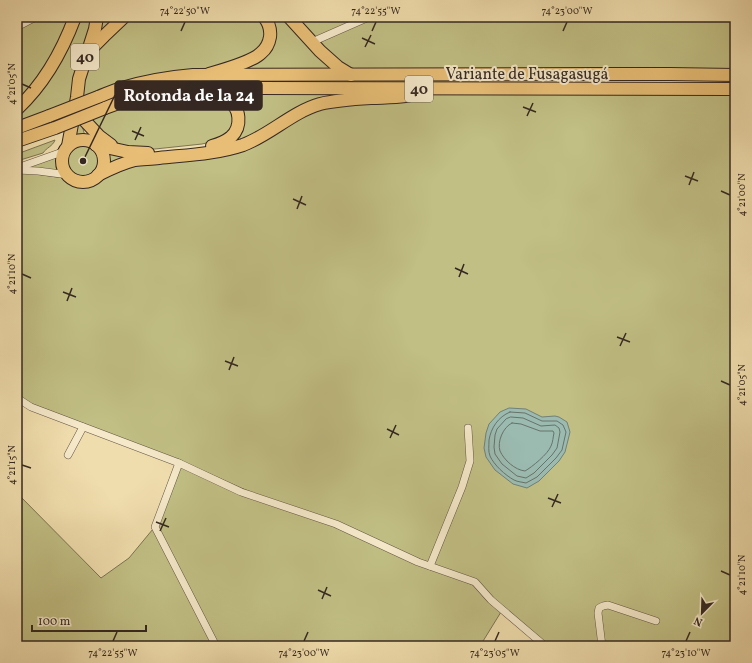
<svg xmlns="http://www.w3.org/2000/svg" width="752" height="663" viewBox="0 0 752 663" font-family="Vollkorn,serif">
<rect width="100%" height="100%" fill="#f0ddad"/>
<filter id="stains"><feTurbulence type="fractalNoise" baseFrequency=".005" numOctaves="4"/><feColorMatrix values="0 0 0 0 .2 0 0 0 0 .09 0 0 0 0 .02 0 0 0 .5 -.17"/></filter>
<radialGradient id="worn" r=".72"><stop offset=".6" stop-color="#630" stop-opacity="0"/><stop offset="1" stop-color="#630" stop-opacity=".3"/></radialGradient>
<g fill="#c1bf84" stroke="#7b7453">
<path d="M17 17H70L45 69 17 102Z"/>
<path d="M80 17H93L71 102 17 123V114Z"/>
<path d="M102 17H116L97 37Z"/>
<path d="M134 17H257L264 25 265 33 262 46 255 52 245 57 208 70 82 98V92L90 57 125 22Z"/>
<path d="M269 17H282L335 70H234L260 60Z"/>
<path d="M295 17H373L374 18 376 17H735V71L352 70C330 56 313 36 295 17Z"/>
<path d="M222 93H374C352 95 329 96 308 104 300 107 292 112 284 117 266 128 248 139 227 145 204 152 179 154 155 156 146 156 136 156 128 158 121 159 114 163 108 165V160L107 152C113 154 121 156 128 156 141 158 158 155 171 154 187 152 214 151 228 144 239 139 245 125 243 113 240 102 232 96 222 93Z"/>
<path d="M426 93H735V646H550L493 598 477 580 419 559 248 491 179 460 32 404 17 395V173H29L64 178 71 183 79 186 88 185 95 183 101 179 137 165 202 158 322 109Z"/>
<path d="M173 96 214 100 231 108 234 124 229 133 215 141 202 144 155 149H145L124 146 112 141 89 119 138 102Z"/>
<path d="M77 120 81 122 85 136 81 135 74 137Z"/>
<path d="M55 140C53 146 46 148 43 153L17 161V154Z"/>
<circle cx="83" cy="160" r="16"/>
<path d="M58 156C57 162 57 166 60 171L26 168Z"/>
<path d="M180 467 335 527 473 585 488 602 501 612 480 646H219L158 527Z"/>
<path d="M17 493 101 578 129 558 153 529 213 646H17Z"/>
</g>
<path fill="#9bbbb1" stroke="#728078" d="M509 408 526 409 542 417 555 416 559 417 567 422 570 432 565 452 559 461 539 481 527 488 513 484 495 470 486 457 484 448 486 433 489 424 500 412Z"/>
<g fill="none" stroke-linecap="round" stroke-linejoin="round">
<g stroke="#68726a" stroke-width="1">
<path d="M510 412 525 413 542 421H557L563 425 566 432 562 450 556 458 537 477 526 483C522 482 518 482 514 480 505 475 494 465 490 456 488 451 489 446 489 440 491 428 498 417 510 412Z"/>
<path d="M511 417 523 418 541 426 555 425 559 428 560 432 557 448 552 455 534 473 526 478 517 476 502 464 495 454 494 447 495 435 497 429 506 419Z"/>
<path d="M512 423 521 424 540 431H553L554 433C553 437 553 442 551 446 548 454 532 467 525 471 515 470 504 460 500 451 497 442 503 427 512 423Z"/>
</g>
<g stroke="#645545" stroke-width="8">
<g id="minor">
<path d="M17 27 36 17"/>
<path d="M312 42 369 17"/>
<path d="M17 168 65 151"/>
<path d="M17 170 38 171 69 175"/>
<path d="M17 398 31 407 179 463 241 492 336 524 418 562 475 582 491 600 545 646"/>
<path d="M68 455 83 427"/>
<path d="M179 463 155 527 216 646"/>
<path d="M430 566 462 487 470 461 468 428"/>
<path d="M602 646 598 613 599 608 603 606 608 605 656 621"/>
</g>
</g>
<g stroke="#352822" stroke-width="14">
<g id="primary">
<path d="M289 17 320 51 338 67 351 75"/>
<path d="M89 51 104 36 124 17"/>
<path d="M209 74C223 70 252 62 261 53 266 49 269 43 270 37 271 29 269 23 264 17"/>
<path d="M191 93C202 94 217 94 227 100 241 107 242 127 231 137 225 142 219 144 212 146"/>
<path d="M17 109C45 83 62 52 75 17"/>
<path d="M85 121 99 136 111 145"/>
<circle cx="83" cy="161" r="21"/>
<path d="M96 145 128 152 148 153"/>
<path d="M68 146 77 97 79 79 95 29 97 17"/>
<path d="M98 175C110 169 122 163 135 160 143 159 151 159 159 158 187 155 216 154 243 145 270 135 292 112 320 104 337 100 355 99 372 98 387 97 412 99 424 89"/>
</g>
</g>
<g stroke="#352822" stroke-width="14">
<g id="trunk">
<path d="M98 97C106 94 114 90 122 88 146 81 169 77 193 75L600 74H670L735 75"/>
<path d="M105 108C115 104 126 100 137 98 165 91 193 89 221 88L735 89"/>
<path d="M17 128 49 116"/>
<path d="M17 141 55 128"/>
</g>
</g>
<use href="#minor" stroke="#f5e9ca" stroke-width="7"/>
<use href="#primary" stroke="#e8be76" stroke-width="12"/>
<use href="#trunk" stroke="#e8be76" stroke-width="12"/>
<g stroke="#352822" stroke-width="14" stroke-linecap="butt">
<g id="trunk-bridge">
<path d="M49 116 98 97"/>
<path d="M55 128 105 108"/>
</g>
</g>
<use href="#trunk-bridge" stroke="#e8be76" stroke-width="12"/>
</g>
<path fill="none" stroke="#352822" stroke-width="1.5" d="M181 31 185 22M372 31 376 22M563 31 567 22M362 38 375 44M365 47 371 35M22 84 31 88M523 107 536 112M527 116 533 103M132 131 144 136M135 140 141 127M685 176 698 181M689 185 694 172M721 191 730 195M293 199 306 205M297 209 302 196M455 268 468 274M22 274 31 278M459 277 464 264M63 292 76 297M67 301 72 288M617 337 630 342M620 346 626 333M225 361 238 366M229 370 234 357M721 381 730 385M387 429 399 435M390 438 396 425M22 465 31 468M548 498 561 503M552 507 558 494M156 522 169 527M160 531 166 518M721 571 730 575M318 590 331 596M322 599 327 587M113 641 117 632M304 641 308 632M495 641 499 632M686 641 690 632"/>
<g text-anchor="middle" stroke-width="4" stroke-linejoin="round" paint-order="stroke">
<g fill="#f5e9ca" stroke="#6f6254" stroke-width="1">
<rect x="71" y="44" width="28" height="26" rx="3"/>
<rect x="405" y="76" width="28" height="26" rx="3"/>
</g>
<g font-size="15" font-weight="bold" fill="#352822">
<text x="85" y="62">40</text>
<text x="419" y="94">40</text>
</g>
<g font-size="16" fill="#352822" stroke="#f5e9ca">
<text x="527" y="79">Variante de Fusagasugá</text>
</g>
</g>
<path fill="none" stroke="#352822" stroke-width="1.5" d="M83 161L115 95"/>
<circle fill="#352822" stroke="#f5e9ca" stroke-width="1.5" cx="83" cy="161" r="4"/>
<rect fill="#352822" stroke="#352822" stroke-width="1.5" x="115" y="81" width="147" height="29" rx="4"/>
<g font-size="17" text-anchor="middle" font-weight="bold" fill="#fff">
<text x="189" y="101">Rotonda de la 24</text>
</g>
<rect width="752" height="663" fill="none" stroke="#f0ddad" stroke-width="44"/>
<g transform="translate(702 613) rotate(203)" stroke="#f5e9ca" stroke-width="3" paint-order="stroke">
<path d="M0-3L7 15L0 10L-7 15Z" fill="#352822"/>
<text y="-6" font-size="11" font-weight="bold" text-anchor="middle" fill="#352822">N</text>
</g>
<path d="M32 625v6h114v-6" fill="none" stroke="#352822" stroke-width="2"/>
<text x="38" y="625" font-size="12" fill="#352822" stroke="#f5e9ca" stroke-width="3" paint-order="stroke">100 m</text>
<rect x="22" y="22" width="708" height="619" fill="none" stroke="#352822" stroke-width="1.5"/>
<g font-size="10" text-anchor="middle" fill="#352822">
<text x="185" y="14">74°22'50"W</text>
<text x="376" y="14">74°22'55"W</text>
<text x="567" y="14">74°23'00"W</text>
<text transform="translate(11 84) rotate(-90)" y="4">4°21'05"N</text>
<text transform="translate(741 195) rotate(-90)" y="4">4°21'00"N</text>
<text transform="translate(11 274) rotate(-90)" y="4">4°21'10"N</text>
<text transform="translate(741 385) rotate(-90)" y="4">4°21'05"N</text>
<text transform="translate(11 465) rotate(-90)" y="4">4°21'15"N</text>
<text transform="translate(741 575) rotate(-90)" y="4">4°21'10"N</text>
<text x="113" y="656">74°22'55"W</text>
<text x="304" y="656">74°23'00"W</text>
<text x="495" y="656">74°23'05"W</text>
<text x="686" y="656">74°23'10"W</text>
</g>
<rect width="100%" height="100%" filter="url(#stains)"/>
<rect width="100%" height="100%" fill="url(#worn)"/>
</svg>
